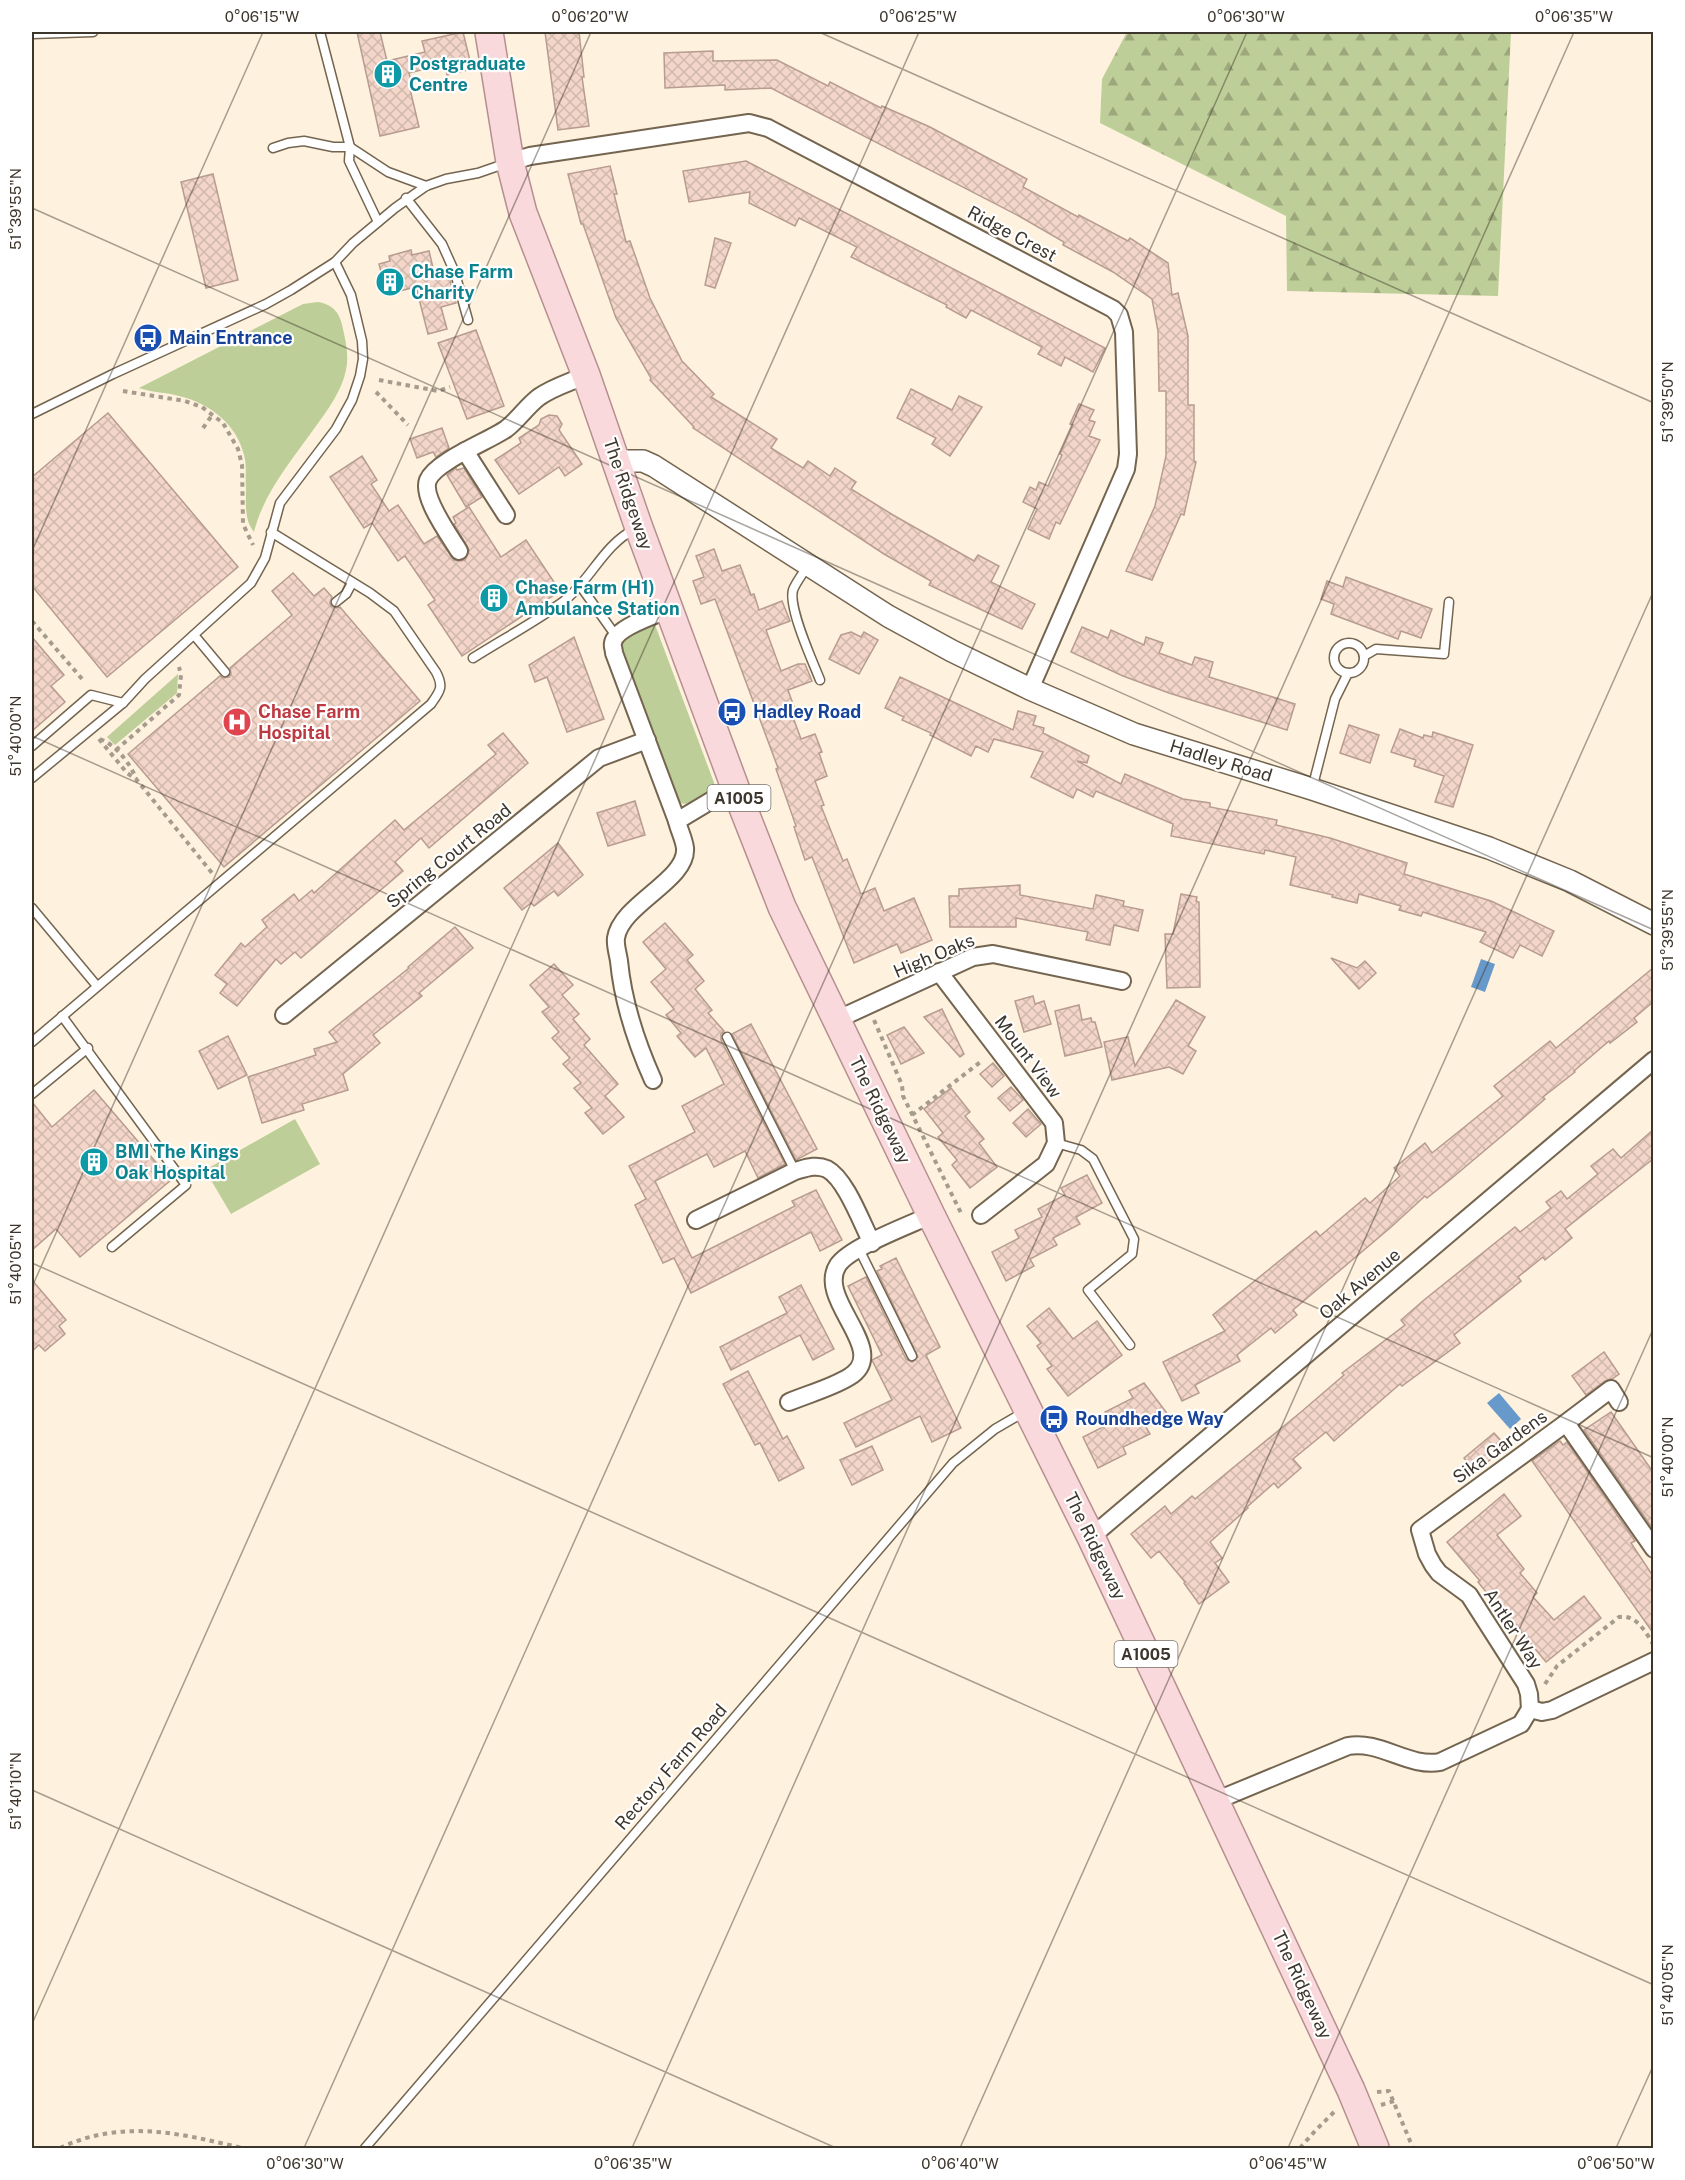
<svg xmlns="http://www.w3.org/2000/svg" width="1685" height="2180" viewBox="0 0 1685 2180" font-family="'Public Sans',sans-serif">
<defs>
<pattern id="forest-firs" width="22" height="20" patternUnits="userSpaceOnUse" patternTransform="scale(1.5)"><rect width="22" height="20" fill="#bece98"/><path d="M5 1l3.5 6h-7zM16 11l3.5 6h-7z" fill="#9ca87c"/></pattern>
<pattern id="building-cross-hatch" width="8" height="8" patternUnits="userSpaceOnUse" patternTransform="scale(1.5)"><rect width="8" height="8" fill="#f3d6c9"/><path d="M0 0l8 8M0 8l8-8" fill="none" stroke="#d1b8ad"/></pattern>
</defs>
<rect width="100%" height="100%" fill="#fef1dd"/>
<g fill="#bece98">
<path d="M318 302C334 305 340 313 343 329 346 343 349 356 346 370 342 390 328 410 316 426 292 460 264 492 254 532 244 520 246 503 246 488 245 477 247 465 244 455 237 425 210 403 179 396 166 392 153 393 139 388L303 304Z"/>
<path d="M654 622 716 788C705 795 688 811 676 800L621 650C619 633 642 628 654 622Z"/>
<path d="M178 674 177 693 115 745 107 737Z"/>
<path d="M295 1119 320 1164 231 1214 205 1170Z"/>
</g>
<path fill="url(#forest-firs)" d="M1127 32H1511L1498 296 1287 291 1286 216 1100 123 1102 79Z"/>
<g fill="#679aca">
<path d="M1481 959 1495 964 1485 992 1471 987Z"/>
<path d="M1499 1393 1521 1419 1510 1429 1487 1403Z"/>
</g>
<g fill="url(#building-cross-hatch)" stroke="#b79c8f" stroke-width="1.5">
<path d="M357 32H380L387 61 425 52 422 41 463 32 472 69 447 75 445 64 409 73 413 88 410 89 419 127 380 136Z"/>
<path d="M545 32H579L584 77H582L589 126 558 130Z"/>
<path d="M713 51V61L777 60 828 86 830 82 881 108 882 106 930 127 1027 179 1023 187 1078 217 1079 215 1128 241 1130 238 1168 263 1172 295 1178 293 1188 336V405H1194V461L1196 462 1184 515 1181 514 1152 580 1126 571 1155 506 1166 456V391H1159L1158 331 1152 299 1113 272 1063 245 1064 242 1019 216 771 88 725 90V85L665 88 664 53Z"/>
<path d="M746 161 1105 348 1093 372 1065 357 1061 366 1038 354 1042 347 971 310 966 318 946 307 947 305 851 257 857 247 799 218 795 226 749 203 750 192 689 202 683 171Z"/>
<path d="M610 166 617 194H614L626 242 630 241 650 298 682 361 714 394 711 397 777 439 771 448 803 468 808 461 830 476 835 468 856 482 851 489 893 515 974 561 978 555 999 566 991 582 1035 604 1022 629 929 585 931 581 884 554 693 428 694 427 650 380 651 378 616 318 583 224H581L568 174Z"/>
<path d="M213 174 238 280 206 288 181 182Z"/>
<path d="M715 238 731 243 715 288 705 285Z"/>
<path d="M411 250 412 255 429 251 435 276 448 272 456 303 441 307 447 329 428 334 416 287 387 294 379 264 390 261 389 256Z"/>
<path d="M476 330 504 406 467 419 438 343Z"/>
<path d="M911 389 952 410 959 396 982 407 950 456 932 444 936 438 897 418Z"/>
<path d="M1079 404 1094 410 1089 420 1095 422 1089 436 1100 440 1060 524 1056 522 1049 539 1028 529 1037 509 1023 502 1030 487 1036 490 1039 482 1048 486 1062 455 1060 454 1073 425 1070 424Z"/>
<path d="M108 413 238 567 107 677 32 586V477Z"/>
<path d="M549 415 557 416 562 424 559 430 582 464 565 476 559 467 519 494 495 460 521 443 519 438 539 425 541 419Z"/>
<path d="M442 428 449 448 436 457 433 452 417 458 410 439Z"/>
<path d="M362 456 377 480 371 484 389 511 398 505 424 544 437 536 454 560 460 561 465 560 469 550 454 524 456 523 453 517 469 507 501 557 526 540 560 591 462 656 428 605 435 600 405 556 398 561 372 523 364 528 330 477Z"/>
<path d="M456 468 457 470 464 468 482 497 466 507 447 475Z"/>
<path d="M714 549 722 571 740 565 751 595 754 594 759 610 782 601 790 621 766 630 781 671 798 664H805L812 681 788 690 794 707 790 709 801 739 815 734 822 752 819 753 827 776 815 781 824 805 821 806 843 861 847 859 861 894 875 888 884 911 914 898 932 940 901 953 897 944 854 963 812 857 805 860 794 827 796 826 776 769 778 768 715 599 701 604 693 581 704 577 696 556Z"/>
<path d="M293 573 314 596 324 588 332 597 330 602 331 606 336 608 340 607 420 701 224 867 128 754 220 676 223 678 229 677 231 674 230 668 292 615 272 591Z"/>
<path d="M1346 577 1432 609 1421 638 1401 631 1398 639 1331 614 1334 604 1321 599 1327 581 1343 587Z"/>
<path d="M1082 627 1108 638 1111 630 1144 645 1146 637 1163 643 1159 653 1192 665 1195 657 1213 662 1209 677 1295 704 1287 730 1169 693 1123 676 1071 652Z"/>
<path d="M851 632 861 637 864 632 878 640 859 674 829 659 841 635Z"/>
<path d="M32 637 64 675 51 686 65 702 32 731Z"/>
<path d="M574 637 604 719 567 732 547 677 535 682 529 665Z"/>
<path d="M900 677 1013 730 1018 711 1036 716 1033 725 1044 728 1043 733 1089 756 1087 763 1077 761 1121 784 1125 774 1183 799 1210 803V807L1277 820 1276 825 1330 838 1407 863 1404 874 1491 901 1554 931 1542 956 1520 945 1513 958 1480 942 1486 932 1423 912 1421 916 1399 910 1401 906 1359 894 1357 903 1332 897 1333 895 1290 885 1296 857 1265 850 1264 854 1171 836 1173 824 1096 791 1093 797 1077 789 1073 798 1031 777 1043 752 994 739 988 752 976 746 971 756 930 735 931 733 902 720 904 717 885 708Z"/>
<path d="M1349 725 1379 735 1370 763 1340 753Z"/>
<path d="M1400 729 1423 738 1424 735 1432 737 1433 732 1473 745 1453 807 1435 802 1444 776 1414 766 1416 760 1391 752Z"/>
<path d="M503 733 528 763 429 848 421 838 395 862 403 871 301 958 295 952 281 964 276 959 237 1006 220 993 227 984 215 975 241 943 245 947 267 927 262 920 294 894 299 901 312 890 314 893 395 820 404 830 496 754 488 745Z"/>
<path d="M635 801 645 835 608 846 597 813Z"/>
<path d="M558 843 583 875 558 896 554 891 534 906 531 903 522 910 504 888Z"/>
<path d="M1020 885V895L1093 909 1096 895 1124 901 1123 906 1143 910 1138 931 1114 925 1110 945 1086 940 1088 932 1016 918V927H950L949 896H959V889Z"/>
<path d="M1181 894 1197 897 1196 901 1199 902 1200 987 1167 988 1165 934H1173Z"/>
<path d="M665 923 693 955 687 960 704 981 695 989 712 1010 708 1013 724 1031 721 1034V1040L785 1164 758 1178 745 1151 714 1167 707 1154 655 1181 692 1258 795 1206 792 1201 816 1190 842 1240 820 1251 811 1232 691 1293 674 1258 663 1263 635 1205 646 1199 629 1166 695 1132 682 1106 724 1084 706 1048 695 1057 677 1036 681 1033 666 1015 674 1009 651 982 666 969 643 942Z"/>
<path d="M455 927 473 948 419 993 422 996 373 1035 380 1043 343 1074 348 1090 302 1104 304 1110 262 1123 248 1077 316 1055 314 1049 337 1042 329 1032 409 968 408 967Z"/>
<path d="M1331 958 1357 968 1365 961 1376 973 1359 989Z"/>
<path d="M554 964 573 985 562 995 579 1014 573 1019 590 1039 584 1045 618 1084 605 1096 624 1117 603 1134 585 1113 592 1108 574 1088 581 1083 563 1064 570 1058 552 1038 559 1032 542 1012 549 1007 530 985Z"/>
<path d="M1653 968V1002L1634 1018 1637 1022 1610 1043 1609 1041 1574 1071 1575 1072 1543 1097 1545 1099 1515 1125 1452 1178 1427 1198 1425 1196 1390 1228 1293 1310 1297 1315 1275 1333 1271 1328 1237 1355 1240 1361 1195 1385 1199 1393 1182 1401 1163 1362 1225 1331 1213 1315 1316 1231 1320 1236 1365 1198 1370 1203 1400 1176 1394 1168 1425 1143 1432 1153 1503 1096 1494 1086 1550 1041 1556 1048Z"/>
<path d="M1033 996 1035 1004 1044 1001 1051 1024 1024 1032 1015 1001Z"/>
<path d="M1176 1000 1205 1017 1188 1046 1196 1051 1183 1074 1169 1067 1112 1080 1104 1042 1128 1037 1135 1066Z"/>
<path d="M1079 1005 1082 1020 1091 1018 1092 1022H1095L1102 1047 1065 1056 1055 1011Z"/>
<path d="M942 1009 964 1054 960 1057 924 1017Z"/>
<path d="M751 1024 817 1149 796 1160 732 1034Z"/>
<path d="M904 1027 924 1053 901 1064 887 1035Z"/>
<path d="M228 1036 247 1075 218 1089 199 1051Z"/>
<path d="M993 1063 1004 1076 992 1087 980 1074Z"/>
<path d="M1011 1087 1023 1100 1010 1111 998 1098Z"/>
<path d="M951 1088 970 1112 965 1116 984 1139 979 1143 997 1167 970 1188 952 1165 957 1160 938 1137 943 1133 924 1109Z"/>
<path d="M94 1090 171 1180 80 1257 56 1229 32 1250V1102L52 1127Z"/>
<path d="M1028 1109 1041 1124 1026 1137 1013 1123Z"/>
<path d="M1653 1130V1159L1565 1229 1572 1238 1545 1260 1543 1257 1518 1277 1521 1281 1454 1335 1460 1343 1402 1386 1400 1384 1334 1441 1326 1432 1293 1459 1301 1468 1278 1488 1274 1483 1247 1507 1248 1508 1210 1542 1222 1558 1215 1563 1229 1582 1199 1604 1184 1583 1185 1582 1159 1551 1151 1558 1131 1534 1165 1506 1171 1514 1192 1496 1195 1499 1301 1412 1344 1375 1342 1373 1405 1325 1401 1320 1424 1300 1515 1227 1520 1232 1551 1208 1546 1202 1561 1191 1567 1199 1598 1174 1591 1166 1613 1149 1621 1158Z"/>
<path d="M1087 1175 1102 1203 1076 1217 1080 1224 1053 1238 1057 1245 1030 1259 1034 1266 1006 1281 992 1252 1019 1238 1015 1230 1042 1217 1038 1209 1065 1195 1061 1188Z"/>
<path d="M896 1258 940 1347 926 1355 961 1428 932 1442 920 1416 856 1447 844 1423 892 1400 872 1360 882 1355 848 1286 866 1277 906 1359 912 1362 918 1357 877 1271 882 1269 880 1266Z"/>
<path d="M32 1280 66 1320 59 1326 65 1334 45 1351 39 1345 32 1351Z"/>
<path d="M801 1285 834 1349 813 1360 800 1335 731 1370 720 1347 787 1313 779 1297Z"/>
<path d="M1049 1308 1073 1339 1097 1321 1122 1355 1068 1396 1047 1369 1052 1366 1037 1346 1041 1343 1027 1326Z"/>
<path d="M1604 1352 1619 1374 1612 1379 1605 1381 1586 1395 1572 1376Z"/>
<path d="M748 1371 783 1439 787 1436 804 1468 779 1481 760 1443 755 1445 723 1384Z"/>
<path d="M1144 1383 1169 1416 1146 1427 1150 1434 1123 1447 1126 1454 1098 1468 1083 1437 1111 1423 1105 1412 1133 1398 1129 1391Z"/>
<path d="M1611 1412 1653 1472V1529L1584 1430Z"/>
<path d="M1494 1433 1506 1446 1476 1472 1464 1458Z"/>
<path d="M1560 1441 1563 1445 1567 1442 1635 1541 1631 1543 1653 1576V1633L1532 1461Z"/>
<path d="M872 1446 883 1470 852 1485 840 1460Z"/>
<path d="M1504 1494 1521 1516 1497 1535 1524 1569 1520 1573 1537 1593 1533 1597 1554 1620 1584 1596 1601 1618 1546 1662 1508 1616 1506 1618 1493 1604 1495 1603 1478 1582 1480 1581 1447 1542Z"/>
</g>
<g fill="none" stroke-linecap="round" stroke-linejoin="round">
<g stroke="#746550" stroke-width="11">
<g id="service">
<path d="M320 32 350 147 349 161 378 222"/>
<path d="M32 34 93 32"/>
<path d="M273 148 288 143 304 141 333 147H350L388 172 426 186"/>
<path d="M406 198 442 244 455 273 468 320"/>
<path d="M32 414 113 374 266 304 291 290 335 262 353 243 395 208 426 186 446 179 478 173 507 163"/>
<path d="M807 566C803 574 796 582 793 590 788 608 813 662 820 680"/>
<path d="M579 584 616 636"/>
<path d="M336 602 346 594 352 583"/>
<path d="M194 635 225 672"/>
<circle cx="1349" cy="658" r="15"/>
<path d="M1364 656 1376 649 1444 654 1449 602"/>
<path d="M473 658C503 639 535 622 564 601 591 580 603 545 635 529"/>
<path d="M32 746 91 695 123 703"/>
<path d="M32 778 123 703 145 679 251 583 265 558 280 503 336 429 352 400 360 376 363 359 362 341 351 295 335 262"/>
<path d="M1312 789 1335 699 1348 673"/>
<path d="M32 908 97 986"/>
<path d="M62 1016 186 1185 112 1247"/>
<path d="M727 1037 795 1171"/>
<path d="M32 1042 431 704C440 691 444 687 436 672L394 611 370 593 271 532"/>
<path d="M32 1094 88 1048"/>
<path d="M1056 1143 1081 1150 1093 1159 1134 1239 1132 1254 1088 1290 1130 1345"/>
<path d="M859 1249 912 1356"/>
<path d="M365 2148 953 1463 995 1429 1026 1411"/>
</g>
</g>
<g stroke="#746550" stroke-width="20">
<g id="minor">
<path d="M510 162 530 156 749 123 768 128 1113 309 1119 315 1124 332 1128 454 1126 469 1030 689"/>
<path d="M465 451 506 515"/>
<path d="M459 551C450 536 421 497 428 480 436 461 489 441 506 429 518 420 527 406 539 397 553 387 571 382 586 375"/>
<path d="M670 609C657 614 615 628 613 643 612 646 614 649 614 653L677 821 722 794 736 790"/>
<path d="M939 972 1054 1123 1056 1143 1046 1164 981 1215"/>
<path d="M284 1015 599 758 647 740"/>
<path d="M836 1020 973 957 993 954 1122 981"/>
<path d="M653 1080C636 1042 623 1003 619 961 618 954 615 945 616 938 621 904 688 880 685 848 684 839 679 830 677 821"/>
<path d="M696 1220 795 1171C806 1168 816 1164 827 1169 846 1179 862 1224 872 1243"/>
<path d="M789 1402C808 1394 831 1388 849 1377 892 1351 815 1300 838 1265 850 1247 910 1225 931 1215"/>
<path d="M1566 1423 1611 1389 1619 1402"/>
<path d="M1091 1537 1654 1060"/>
<path d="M1530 1709 1542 1712 1552 1710 1654 1661"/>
<path d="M1215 1801 1348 1746C1380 1740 1409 1768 1440 1762L1521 1724 1530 1709 1529 1694 1526 1684 1469 1595 1439 1573 1433 1565 1427 1554 1420 1530 1566 1423 1654 1549"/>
</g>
</g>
<g stroke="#746550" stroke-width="24">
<path id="tertiary" d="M617 461H643L654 466 888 616 952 651 1030 689 1134 734 1312 789 1489 848 1570 881 1654 924"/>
</g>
<g stroke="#b58f90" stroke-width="30">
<path id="primary" d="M489 32 510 162 523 213 586 375 639 528 736 790 782 907 931 1215 1091 1537 1351 2090 1375 2148"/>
</g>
<g stroke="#a69c8d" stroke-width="4" stroke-dasharray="4.5 4.5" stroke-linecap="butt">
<path d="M379 380 438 391 450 387"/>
<path d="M123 391 185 401 202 407 223 423 238 449 242 465 243 524 253 545"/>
<path d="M376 392 408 425"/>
<path d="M203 428 213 414"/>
<path d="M32 621 83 680"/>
<path d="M99 739 127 773 136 779 212 873"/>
<path d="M100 739C116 745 129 762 136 778"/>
<path d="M116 750 179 695 181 675 179 667"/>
<path d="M874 1020 902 1085 903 1096 962 1215"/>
<path d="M912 1115 983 1060"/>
<path d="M1545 1684 1557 1666 1619 1617C1636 1614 1645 1631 1653 1644"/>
<path d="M1377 2092 1389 2091 1413 2148"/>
<path d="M1381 2105 1394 2101"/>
<path d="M60 2148C122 2119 179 2133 242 2148"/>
<path d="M1300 2148 1315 2131 1336 2110"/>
</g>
<use href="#service" stroke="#fff" stroke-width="8"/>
<use href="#minor" stroke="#fff" stroke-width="16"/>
<use href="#tertiary" stroke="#fff" stroke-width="21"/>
<use href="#primary" stroke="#fad9dc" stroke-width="27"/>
</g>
<path fill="none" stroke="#3d362d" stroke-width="1.5" stroke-opacity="0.45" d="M819 32 1654 403M32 208 1654 930M32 551 263 32M32 736 1654 1458M32 1263 1654 1985M32 1287 591 32M32 1790 836 2148M32 2024 919 32M304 2148 1247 32M632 2148 1574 32M960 2148 1654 590M1288 2148 1654 1327M1616 2148 1654 2064"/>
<defs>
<g id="building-disc" transform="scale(1.5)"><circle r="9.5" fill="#0f9aa8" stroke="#fff"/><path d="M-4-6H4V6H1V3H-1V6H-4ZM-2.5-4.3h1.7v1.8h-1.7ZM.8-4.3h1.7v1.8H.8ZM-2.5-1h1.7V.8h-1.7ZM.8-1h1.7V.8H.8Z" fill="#fff"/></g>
<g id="bus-disc" transform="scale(1.5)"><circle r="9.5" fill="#1a4fb4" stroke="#fff"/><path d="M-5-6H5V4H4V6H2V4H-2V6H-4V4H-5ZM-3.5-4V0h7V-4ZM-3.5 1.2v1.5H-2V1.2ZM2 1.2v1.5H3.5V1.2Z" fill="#fff"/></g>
<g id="hospital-disc" transform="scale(1.5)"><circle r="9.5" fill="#e0444e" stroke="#fff"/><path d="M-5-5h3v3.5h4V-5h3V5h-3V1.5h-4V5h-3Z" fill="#fff"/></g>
</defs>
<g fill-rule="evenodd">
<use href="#building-disc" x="388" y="74"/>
<use href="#building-disc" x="390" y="282"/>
<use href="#bus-disc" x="148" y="338"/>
<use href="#building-disc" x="494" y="598"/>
<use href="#bus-disc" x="732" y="712"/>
<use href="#hospital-disc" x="237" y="722"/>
<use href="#building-disc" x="94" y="1162"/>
<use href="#bus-disc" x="1054" y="1419"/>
</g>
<g text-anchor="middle" stroke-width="4.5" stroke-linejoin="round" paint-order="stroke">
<g fill="#fff" stroke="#77726c" stroke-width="1.5">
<rect x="707.5" y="785" width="63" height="26" rx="4.5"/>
<rect x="1114.5" y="1641" width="63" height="26" rx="4.5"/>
</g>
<g font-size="16" font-weight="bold" fill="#3d362d">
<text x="739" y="804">A1005</text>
<text x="1146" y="1660">A1005</text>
</g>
<g font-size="18" font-weight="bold" fill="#0d838f" stroke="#fff" text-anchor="start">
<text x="409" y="70">Postgraduate<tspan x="409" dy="21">Centre</tspan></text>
<text x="411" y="278">Chase Farm<tspan x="411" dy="21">Charity</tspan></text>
<text x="515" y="594">Chase Farm (H1)<tspan x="515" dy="21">Ambulance Station</tspan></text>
<text x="115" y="1158">BMI The Kings<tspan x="115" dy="21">Oak Hospital</tspan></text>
</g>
<g font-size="18" fill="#3d362d" stroke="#fff">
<text transform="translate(1012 234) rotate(28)" y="6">Ridge Crest</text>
<text transform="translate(628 494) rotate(71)" y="6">The Ridgeway</text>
<text transform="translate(1221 761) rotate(17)" y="6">Hadley Road</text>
<text transform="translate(449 856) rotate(-39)" y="6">Spring Court Road</text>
<text transform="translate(934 956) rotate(-23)" y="6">High Oaks</text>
<text transform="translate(1028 1057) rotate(53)" y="6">Mount View</text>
<text transform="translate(880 1110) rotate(64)" y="6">The Ridgeway</text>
<text transform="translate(1360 1284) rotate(-40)" y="6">Oak Avenue</text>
<text transform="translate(1500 1447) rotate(-36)" y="6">Sika Gardens</text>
<text transform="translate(1095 1546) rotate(64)" y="6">The Ridgeway</text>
<text transform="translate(1513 1629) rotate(57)" y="6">Antler Way</text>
<text transform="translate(671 1767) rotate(-49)" y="6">Rectory Farm Road</text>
<text transform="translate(1302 1985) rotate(65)" y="6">The Ridgeway</text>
</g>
<g font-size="18" font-weight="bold" fill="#164399" stroke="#fff" text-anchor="start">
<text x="169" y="344">Main Entrance</text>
<text x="753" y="718">Hadley Road</text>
<text x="1075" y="1425">Roundhedge Way</text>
</g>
<g font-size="18" font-weight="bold" fill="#be3a42" stroke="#fff" text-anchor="start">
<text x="258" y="718">Chase Farm<tspan x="258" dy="21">Hospital</tspan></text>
</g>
</g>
<rect width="1685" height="2180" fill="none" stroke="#ffffff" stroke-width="66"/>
<rect x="33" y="33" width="1619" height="2114" fill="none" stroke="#3d362d" stroke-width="2"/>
<g font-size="15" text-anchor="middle" fill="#3d362d">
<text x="262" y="22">0°06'15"W</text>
<text x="590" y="22">0°06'20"W</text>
<text x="918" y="22">0°06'25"W</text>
<text x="1246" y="22">0°06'30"W</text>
<text x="1574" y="22">0°06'35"W</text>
<text transform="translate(16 209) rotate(-90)" y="5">51°39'55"N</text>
<text transform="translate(1668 402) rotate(-90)" y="5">51°39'50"N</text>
<text transform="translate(16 736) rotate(-90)" y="5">51°40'00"N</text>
<text transform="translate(1668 930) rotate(-90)" y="5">51°39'55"N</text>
<text transform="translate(16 1264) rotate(-90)" y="5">51°40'05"N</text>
<text transform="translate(1668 1457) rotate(-90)" y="5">51°40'00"N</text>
<text transform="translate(16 1791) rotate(-90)" y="5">51°40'10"N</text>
<text transform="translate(1668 1985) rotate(-90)" y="5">51°40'05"N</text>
<text x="305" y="2169">0°06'30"W</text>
<text x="633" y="2169">0°06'35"W</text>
<text x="960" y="2169">0°06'40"W</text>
<text x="1288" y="2169">0°06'45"W</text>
<text x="1616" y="2169">0°06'50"W</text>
</g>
</svg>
